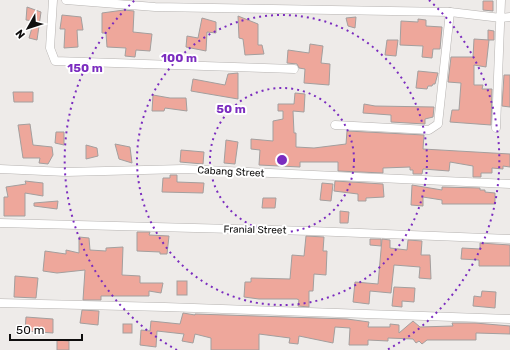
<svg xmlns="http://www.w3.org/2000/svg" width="510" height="350" viewBox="0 0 510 350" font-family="Rubik,sans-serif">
<rect width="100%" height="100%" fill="#eeebe9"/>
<g fill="#eea79b" stroke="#a39f9e">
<path d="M483 1H493V11L483 10Z"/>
<path d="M27 7 41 12 37 40 29 38 34 21 26 20Z"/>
<path d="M124 10 134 11 133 32 152 34 150 51 136 50 135 57 125 56 126 48 107 47 106 33H102V13Z"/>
<path d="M62 15 81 17 83 30H77L78 47 64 48 65 29H60Z"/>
<path d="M238 16 258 24V45H262L264 54 245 55 243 39 239 38Z"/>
<path d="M356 17 355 28 348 26 346 18Z"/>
<path d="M202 18 216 22V33L207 32 206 51 186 47 187 36 198 38Z"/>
<path d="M418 19 426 20V26L442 27 440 49H433L432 58 422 57 423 46 400 45 401 21 418 22Z"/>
<path d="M488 30 494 31V40H488Z"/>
<path d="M474 39 489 40 486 67 474 65V85H483L482 89H492L491 125 450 122 452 110H459L461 83 448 82 451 57H473Z"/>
<path d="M387 40H398L396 56 385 55Z"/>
<path d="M310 44 323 46 321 63 330 64 329 85 304 83 305 69 299 68 297 64 287 63 288 50 309 53Z"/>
<path d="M418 71 438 73 435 84H433L432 86H428L427 89 416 88Z"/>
<path d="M238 73V99L191 91 193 79 225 85 228 74Z"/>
<path d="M504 75H510V107L502 106Z"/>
<path d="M13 92H33V102H14Z"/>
<path d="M295 93 305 94 304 112 293 111 294 133H296V147L314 148 346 144 347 131 424 135 423 149 510 154V167L503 166V169L492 168V173H481V177H473V166L450 162 449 171 423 169 422 174H413V170H410V167L383 168V173L338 171V162H300V167L259 165 260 150 251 149V139L273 141V121L283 119V111H278V104H294Z"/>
<path d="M153 95 170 98H186L187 111 165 108 164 111H152Z"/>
<path d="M364 104 375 106 434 107 433 117 425 119V124L391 122V115L363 113Z"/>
<path d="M30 124 33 145 52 147 53 155 48 164 39 163 40 158H23L18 125Z"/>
<path d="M56 132H64V145L55 143Z"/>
<path d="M226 140 238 142 235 164 224 163Z"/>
<path d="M115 144 130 147 132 163 119 159Z"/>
<path d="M86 145 97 148 98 156 86 159Z"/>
<path d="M181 150 204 152 203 164 180 162Z"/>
<path d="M170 175H177V182L204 183 203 193 162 192 163 178H170Z"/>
<path d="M25 181 43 183V196L25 193V216H4V197H8L6 187 26 184Z"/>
<path d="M335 181 383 184 384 197 366 198V201H358V194L334 191Z"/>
<path d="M322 183 333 184 331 201 320 200Z"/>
<path d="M412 185 442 190V187L480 188V190H485V192L495 193V204H442V200L423 197V206L411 205Z"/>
<path d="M263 198H276L275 208H262Z"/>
<path d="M58 201 57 209 34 206V203Z"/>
<path d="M340 211 349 212 348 223H340Z"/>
<path d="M137 232H150L149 235 169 236 167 254H160V252L137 251Z"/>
<path d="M306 236 324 237 323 251H327L326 275 314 274 313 291H309V307L298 306 299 300 297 299H259L244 297 245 282H251V278L290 279 292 255 304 256Z"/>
<path d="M79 237 89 238 90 250 106 251V248L123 247 122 275 140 276V283H163L161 293 149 291V296H101V300H83L85 270 57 273 43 271 45 251 66 254V250L79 253Z"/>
<path d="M370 239H381V246L370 245Z"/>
<path d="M382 239 390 240V248L407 250 408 240 422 241 421 255H430L431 279 419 278 420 267 394 265 391 293 370 291 369 304 353 302 355 282 378 284Z"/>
<path d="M480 243 510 245V266H479V260L461 259 462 248 480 249Z"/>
<path d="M15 276 38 278 36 298 14 297Z"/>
<rect x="177" y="281" width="10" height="14"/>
<path d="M394 287 415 288 414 302 402 301V307L392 306Z"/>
<path d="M482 291 496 292 495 308 473 306 474 296 481 297Z"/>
<path d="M82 310 99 311 98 325 80 323Z"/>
<path d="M183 313 195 315V314L347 319 369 322 368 327H390V324L399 325V333L413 321 420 327 453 326 452 323H475L510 326V334L476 333V340H427L422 344 419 341 416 343 413 339 388 338V341L368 340V345H349L350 328 335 327 333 343 299 336 298 344 289 343 290 338 259 334V350H211V338L195 334 193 343 182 341 184 334 157 331 156 347 140 345 141 330 150 331 151 321 180 324Z"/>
<path d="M26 317 53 319V333L25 331Z"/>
<rect x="123" y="324" width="9" height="9"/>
<path d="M57 340 69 341V350H57Z"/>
</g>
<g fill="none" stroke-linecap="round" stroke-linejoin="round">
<g stroke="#b6b3b1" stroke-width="9">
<g id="street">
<path d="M53 0 50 48 55 61 294 69"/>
<path d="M66 0 155 7 450 12 501 18 510 17"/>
<path d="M335 125 429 130 438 124 450 12"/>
<path d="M496 128 501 0"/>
<path d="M0 169 66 172 183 169 510 184"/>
<path d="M0 223 311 231 510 239"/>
<path d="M0 303 165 307 510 319"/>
</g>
</g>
<use href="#street" stroke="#fff" stroke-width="8"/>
</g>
<g fill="none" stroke="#7b2cbf" stroke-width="2" stroke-dasharray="2 4">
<circle cx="282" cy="160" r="72"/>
<circle cx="282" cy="160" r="145"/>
<path d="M177 350A217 217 0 0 1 135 0M429 0A217 217 0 0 1 387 350"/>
</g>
<g text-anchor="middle" stroke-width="4" stroke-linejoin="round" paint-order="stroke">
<g font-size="10" fill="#0f0e0e" stroke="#fff">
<text transform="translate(231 171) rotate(3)" y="4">Cabang Street</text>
<text transform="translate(255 229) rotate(1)" y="4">Franial Street</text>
</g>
</g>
<circle cx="282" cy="160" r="6" fill="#7b2cbf" stroke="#fff" stroke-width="2"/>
<g font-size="12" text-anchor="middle" font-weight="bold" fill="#7b2cbf" stroke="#fff" stroke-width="4" stroke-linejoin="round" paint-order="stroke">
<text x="179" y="62">100 m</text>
<text x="85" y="72">150 m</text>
<text x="231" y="113">50 m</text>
</g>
<g transform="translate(28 28) rotate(231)" stroke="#ffffff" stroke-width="3" paint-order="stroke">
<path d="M0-3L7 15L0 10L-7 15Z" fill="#0f0e0e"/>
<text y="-6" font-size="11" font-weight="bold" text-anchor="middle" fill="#0f0e0e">N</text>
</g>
<path d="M10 334v6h72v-6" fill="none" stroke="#0f0e0e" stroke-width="2"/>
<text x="16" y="334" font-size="12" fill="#0f0e0e" stroke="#ffffff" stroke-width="3" paint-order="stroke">50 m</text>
</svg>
